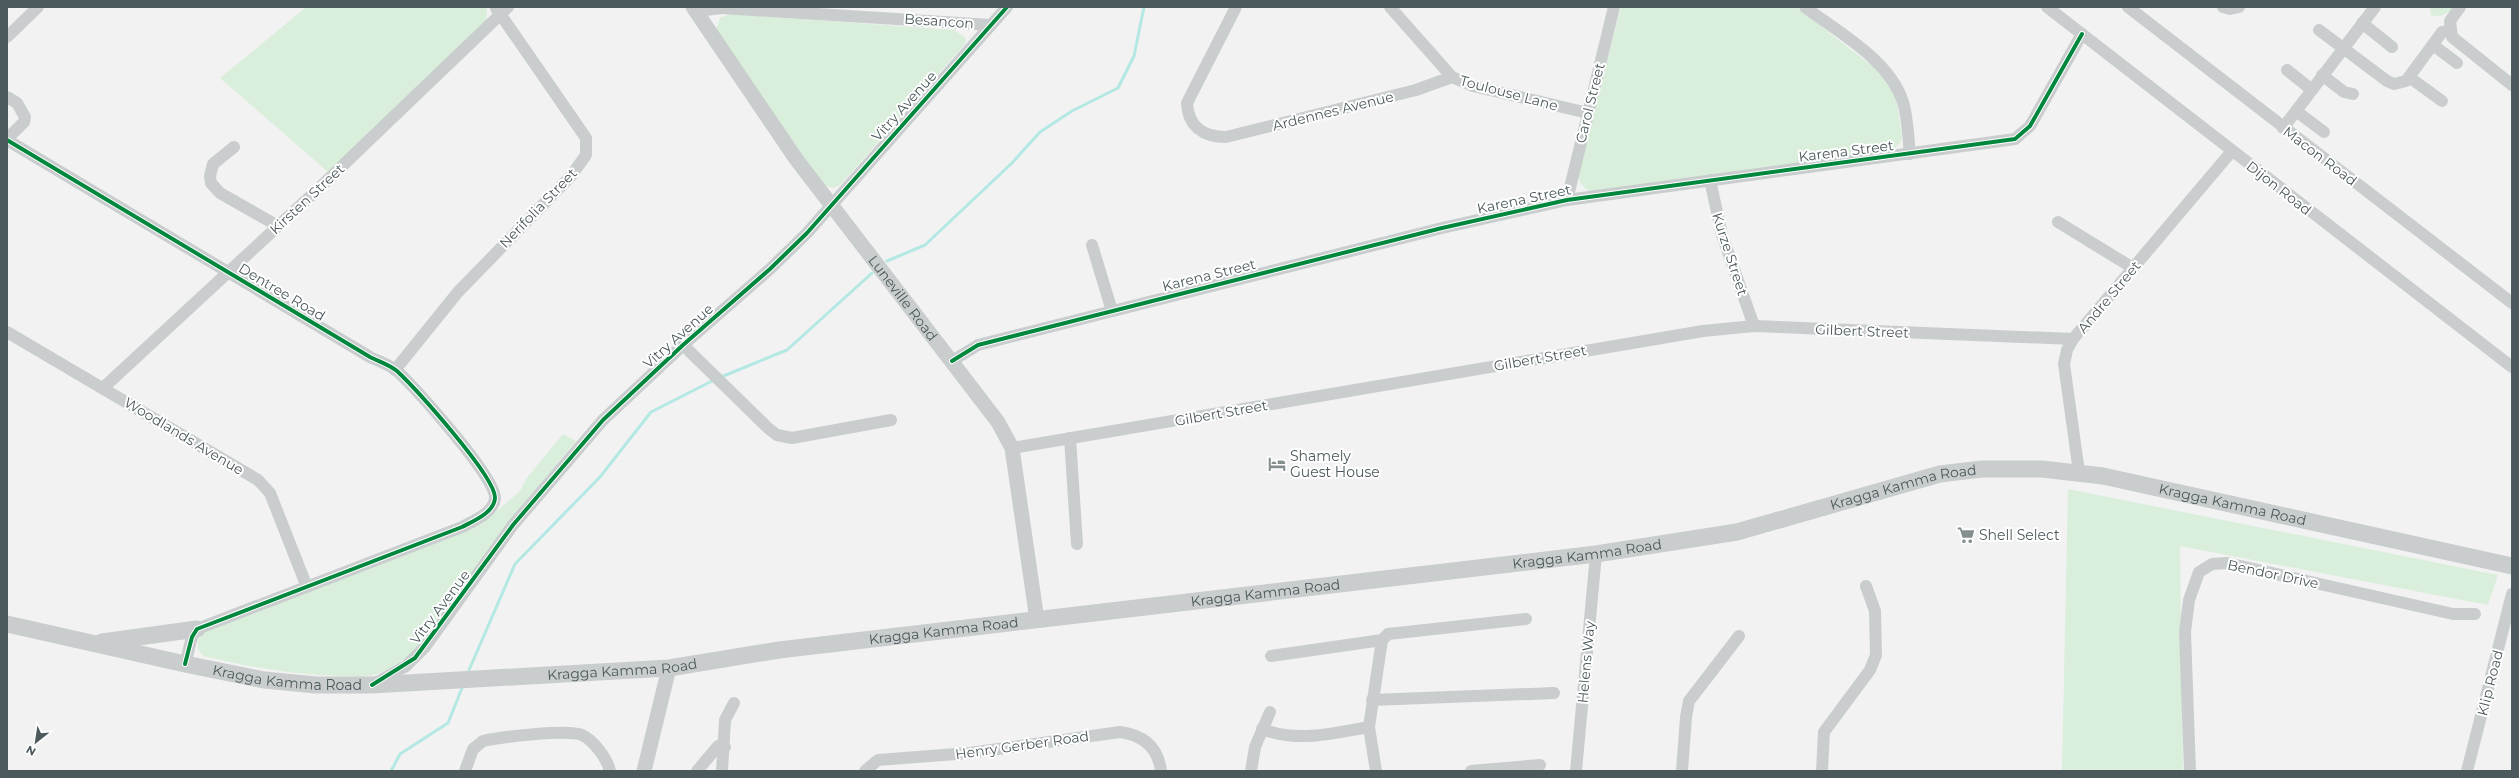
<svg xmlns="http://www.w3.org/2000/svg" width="2519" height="778" viewBox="0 0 2519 778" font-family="Montserrat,sans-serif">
<rect width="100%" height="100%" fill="#f2f2f2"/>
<g fill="#d9eedb">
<path d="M303 7H487L486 21 328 172 220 78 304 9Z"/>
<path d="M1621 7H1796L1876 69 1891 87 1897 103 1902 137 1900 143 1893 150 1592 192C1582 188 1578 182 1579 171Z"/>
<path d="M2430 7H2454C2447 14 2441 18 2431 15Z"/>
<path d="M730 14 954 30 965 37 966 43 840 185 833 188 821 184 716 30 720 18Z"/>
<path d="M563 434 576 441 498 536 417 649C403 661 387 672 369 676 361 677 350 676 342 676 294 675 249 667 203 656L198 649V640L204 632 460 534 482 524 520 491 526 479Z"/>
<path d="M2068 489 2498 575 2488 605 2180 546 2183 771H2062Z"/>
</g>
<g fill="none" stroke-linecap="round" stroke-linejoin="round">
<g stroke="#b3e8e3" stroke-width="3">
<path d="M887 261 925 245 1012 163 1040 132 1072 111 1118 88 1134 56 1144 7"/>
<path d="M721 377 787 350 872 273"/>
<path d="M469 670 515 564 600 477 651 412 714 380"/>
<path d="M391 771 400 754 448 723 462 688"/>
</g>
<g stroke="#cacdce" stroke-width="12">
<path d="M1236 7 1187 103C1188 126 1203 137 1226 137L1416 90 1452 77"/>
<path d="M1390 7 1452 77 1473 86 1588 113"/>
<path d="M1805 7C1839 33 1890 60 1903 102 1908 118 1908 137 1910 154"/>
<path d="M2047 7 2512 367"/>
<path d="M2128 7 2512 303"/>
<path d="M2223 7 2230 9 2239 7"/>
<path d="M2460 7 2450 21 2452 37 2512 85"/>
<path d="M696 11 722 8 991 25"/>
<path d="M2362 23 2392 47"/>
<path d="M2319 30 2387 81 2394 84 2406 81 2442 32 2450 30"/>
<path d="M7 37 38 7"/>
<path d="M2433 45 2457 63"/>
<path d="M2287 70 2312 90"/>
<path d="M2322 75 2344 92 2353 94"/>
<path d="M2409 77 2442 101"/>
<path d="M7 97 17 103 25 117 24 122 7 139"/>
<path d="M2296 111 2324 132"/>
<path d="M2283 128 2375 7"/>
<path d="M7 140 370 357C378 361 390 365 397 371 415 388 496 477 495 498 494 513 473 521 462 527L197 629 192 637 185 664"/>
<path d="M234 147 213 164 210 176 211 183 220 193 278 226"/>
<path d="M1710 180 1722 235 1754 326"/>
<path d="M1567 200 1614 7"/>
<path d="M2058 222 2133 268"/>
<path d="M1092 245 1112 311"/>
<path d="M7 332 258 480 270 493 307 587"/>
<path d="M683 345 769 429 777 435 792 438 891 420"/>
<path d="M952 361 978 345 1442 228 1567 200 2015 139 2030 126 2082 34"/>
<path d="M395 370 458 292 571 176 586 155V138L496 8"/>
<path d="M103 388 315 192 508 7"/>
<path d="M1070 438 1077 544"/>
<path d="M1012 448 1703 331 1754 326 2073 339"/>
<path d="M2079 472 2064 364 2067 350 2073 339 2232 151"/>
<path d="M1271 656 1382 640 1388 634 1526 619"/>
<path d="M374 684 406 666 425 647 513 525 603 420 683 345 770 269 807 233 1007 7"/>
<path d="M1372 700 1554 693"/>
<path d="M1262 729C1298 743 1333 733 1369 727"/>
<path d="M465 771 473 749 483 741C501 737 567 729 582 735 593 740 607 758 610 771"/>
<path d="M697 771 718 746 725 747"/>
<path d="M722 771 725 720 734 703"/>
<path d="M865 771 878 760 969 753 1120 732C1143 735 1158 747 1161 771"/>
<path d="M1251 771 1255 747 1270 712"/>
<path d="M1376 771 1369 727 1382 640"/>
<path d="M1471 771 1540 765"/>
<path d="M1576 771 1596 554"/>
<path d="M1682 771 1686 717 1689 701 1739 636"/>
<path d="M1822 771 1824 732 1870 670 1876 655 1875 611 1866 586"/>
<path d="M2190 771 2185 632 2189 600 2199 572 2212 564 2227 563 2453 614H2475"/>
<path d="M2467 771 2512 594"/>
</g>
<g stroke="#cacdce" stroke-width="15">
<path id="s1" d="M693 7 796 159 998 422 1012 448 1037 620"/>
<path d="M644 771 669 668"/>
</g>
<g stroke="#cacdcd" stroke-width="17">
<path id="s2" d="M7 624 185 664 264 680 316 685H372L669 668 779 650 1596 554 1737 532 1940 474 1982 469H2042L2103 476 2512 566"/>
<path d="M102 642 197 629"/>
</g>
<g stroke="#fff" stroke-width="6">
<g id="cycleway">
<path d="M7 140 370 357C378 361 390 365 397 371 415 388 496 477 495 498 494 513 473 521 462 527L197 629 192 637 185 664"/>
<path d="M952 361 978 345 1442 228 1567 200 2015 139 2030 126 2082 34"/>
<path d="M372 685 415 658 513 525 603 420 683 345 770 269 807 233 1007 7"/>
</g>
</g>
<use href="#cycleway" stroke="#00873e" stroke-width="4"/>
</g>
<defs>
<g id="hotel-bare" transform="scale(1.38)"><path d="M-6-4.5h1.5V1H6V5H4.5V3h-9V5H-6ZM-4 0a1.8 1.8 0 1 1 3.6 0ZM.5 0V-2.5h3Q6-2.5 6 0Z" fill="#858f90" stroke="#fff" stroke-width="2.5" paint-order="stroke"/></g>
<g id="supermarket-bare" transform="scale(1.38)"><path d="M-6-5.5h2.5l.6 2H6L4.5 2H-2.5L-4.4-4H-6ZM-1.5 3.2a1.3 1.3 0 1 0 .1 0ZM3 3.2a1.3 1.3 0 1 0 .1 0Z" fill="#858f90" stroke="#fff" stroke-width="2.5" paint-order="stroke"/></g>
</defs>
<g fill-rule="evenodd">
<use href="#hotel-bare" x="1277" y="464"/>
<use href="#supermarket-bare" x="1966" y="535"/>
</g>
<g text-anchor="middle" stroke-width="4" stroke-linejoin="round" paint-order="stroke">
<g font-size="14" fill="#4b595c" stroke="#fff">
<text transform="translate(939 21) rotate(4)" y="5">Besancon</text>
<text transform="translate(1509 93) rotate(15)" y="5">Toulouse Lane</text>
<text transform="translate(1590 103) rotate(-76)" y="5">Carol Street</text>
<text transform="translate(904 106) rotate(-48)" y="5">Vitry Avenue</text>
<text transform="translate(1333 111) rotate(-14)" y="5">Ardennes Avenue</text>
<text transform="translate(1846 151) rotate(-7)" y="5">Karena Street</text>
<text transform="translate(2320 156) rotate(37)" y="5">Macon Road</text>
<text transform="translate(2279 188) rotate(38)" y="5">Dijon Road</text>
<text transform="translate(307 199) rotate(-43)" y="5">Kirsten Street</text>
<text transform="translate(1524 199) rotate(-12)" y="5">Karena Street</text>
<text transform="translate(538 208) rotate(-46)" y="5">Nerifolia Street</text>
<text transform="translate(1730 254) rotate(72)" y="5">Kurze Street</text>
<text transform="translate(1209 275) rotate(-14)" y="5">Karena Street</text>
<text transform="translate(282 292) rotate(31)" y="5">Dentree Road</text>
<text transform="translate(2109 297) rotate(-50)" y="5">Andre Street</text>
<text dy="5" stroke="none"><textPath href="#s1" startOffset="359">Luneville Road</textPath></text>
<text transform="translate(1862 331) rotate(2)" y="5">Gilbert Street</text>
<text transform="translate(678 336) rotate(-42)" y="5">Vitry Avenue</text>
<text transform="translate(1540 358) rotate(-10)" y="5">Gilbert Street</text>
<text transform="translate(1221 413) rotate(-10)" y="5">Gilbert Street</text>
<text transform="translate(184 436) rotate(31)" y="5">Woodlands Avenue</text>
<text dy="5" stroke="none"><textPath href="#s2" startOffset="1918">Kragga Kamma Road</textPath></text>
<text dy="5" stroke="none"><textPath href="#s2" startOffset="2253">Kragga Kamma Road</textPath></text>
<text dy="5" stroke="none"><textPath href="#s2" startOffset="1594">Kragga Kamma Road</textPath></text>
<text transform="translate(2273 574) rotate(12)" y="5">Bendor Drive</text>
<text dy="5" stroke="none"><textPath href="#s2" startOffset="1270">Kragga Kamma Road</textPath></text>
<text transform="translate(440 607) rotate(-53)" y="5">Vitry Avenue</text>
<text dy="5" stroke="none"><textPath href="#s2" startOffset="946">Kragga Kamma Road</textPath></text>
<text transform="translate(1586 662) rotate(-85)" y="5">Helens Way</text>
<text dy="5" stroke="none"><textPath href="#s2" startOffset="622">Kragga Kamma Road</textPath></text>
<text dy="5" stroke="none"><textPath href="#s2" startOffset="286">Kragga Kamma Road</textPath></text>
<text transform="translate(2490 683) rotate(-76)" y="5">Klip Road</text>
<text transform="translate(1022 745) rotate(-8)" y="5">Henry Gerber Road</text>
</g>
<g font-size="14" fill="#4b595c" stroke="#fff" text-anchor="start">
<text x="1290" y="461">Shamely<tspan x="1290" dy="16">Guest House</tspan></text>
<text x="1979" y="540">Shell Select</text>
</g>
</g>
<rect width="2519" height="778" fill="none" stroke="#4b595c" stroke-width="16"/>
<g transform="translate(36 742) rotate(210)" stroke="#ffffff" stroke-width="3" paint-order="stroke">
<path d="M0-3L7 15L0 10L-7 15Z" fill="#4b595c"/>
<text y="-6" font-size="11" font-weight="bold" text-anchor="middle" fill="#4b595c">N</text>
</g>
</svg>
